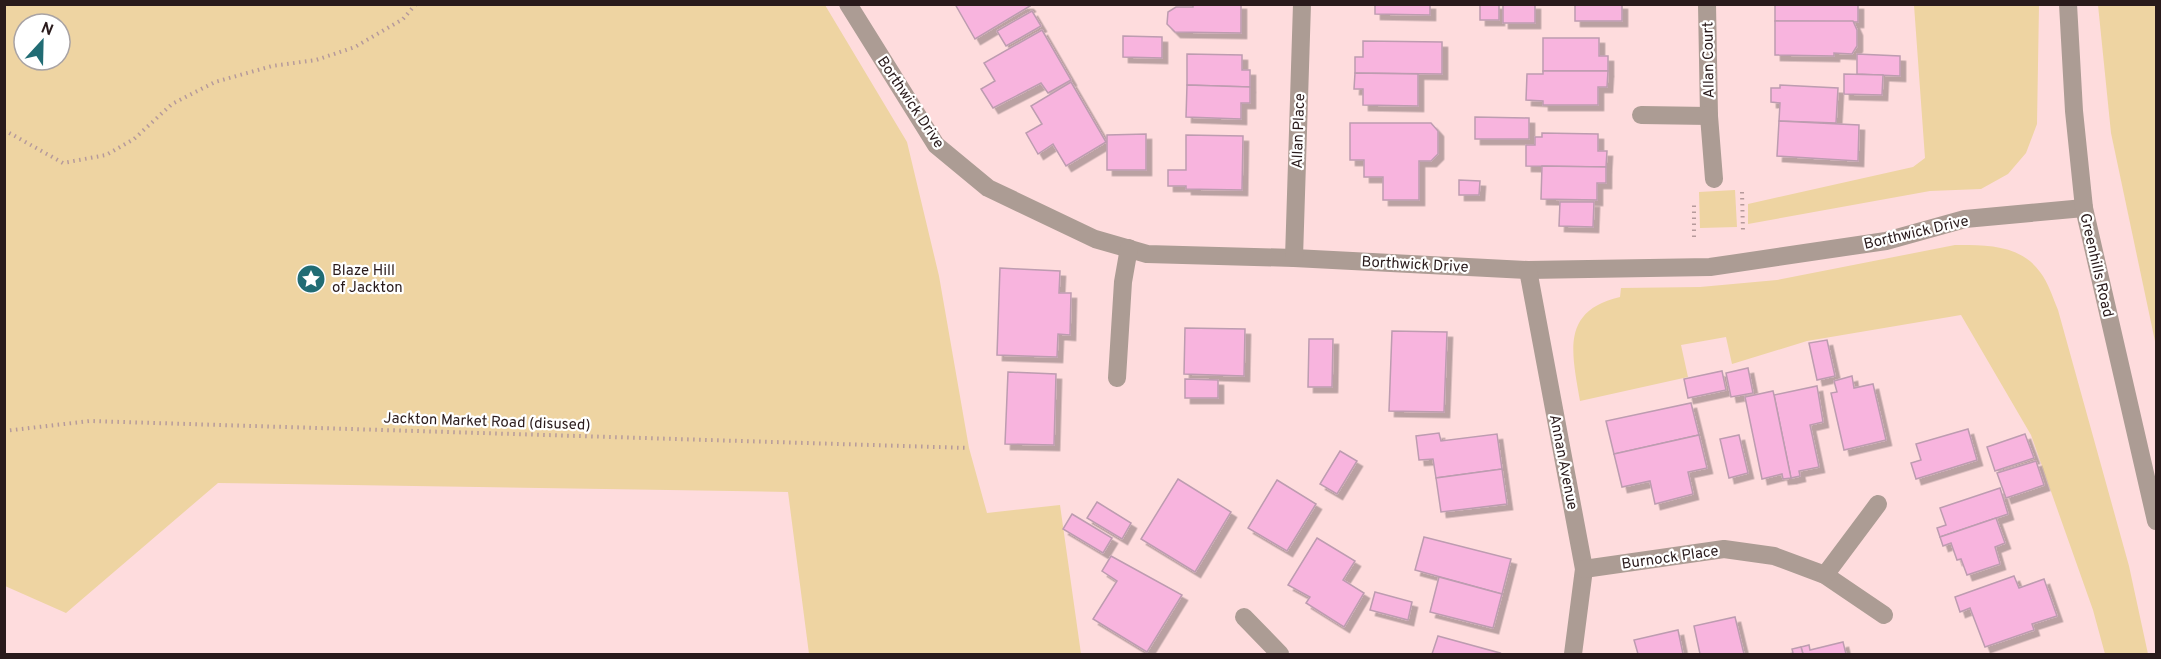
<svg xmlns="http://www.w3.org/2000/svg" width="2161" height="659" viewBox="0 0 2161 659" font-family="Overpass,sans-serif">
<defs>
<filter id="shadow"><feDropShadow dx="5.5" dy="5.5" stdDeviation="0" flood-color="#0004"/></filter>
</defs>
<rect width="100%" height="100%" fill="#fedcdd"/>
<g fill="#eed4a2" fill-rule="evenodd">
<path d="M5 5H825L907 142 939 276 969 448 987 513 1060 505 1081 654H809L788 492 218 483 66 613 5 586ZM24 24H60V60H24Z"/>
<path d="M1914 5H2039L2037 124 2026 153 2008 174 1981 189 1930 191 1748 224V204L1913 167 1925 158Z"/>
<path d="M2098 5H2156V346L2111 133Z"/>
<path d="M1735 190 1737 227 1700 228 1699 192Z"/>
<path d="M1955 245C1985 245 2020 244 2040 272 2048 282 2053 298 2058 310L2129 566 2148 654H2105L2093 610 2031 435 1961 315 1807 341 1732 364 1726 337 1681 345 1688 377 1580 401C1572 353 1560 311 1620 297L1621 288 1700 287 1777 280Z"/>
</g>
<g fill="#f8b4de" stroke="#bd9cb0" stroke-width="1.5" filter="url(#shadow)">
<path d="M955 4H1028L1030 6 975 39Z"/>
<path d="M1193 4H1241V33L1175 32 1167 24 1168 12 1176 7H1193Z"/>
<path d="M1375 4H1430V15L1375 14Z"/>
<rect x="1480" y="4" width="19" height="16"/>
<rect x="1503" y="4" width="32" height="19"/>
<rect x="1575" y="4" width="47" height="17"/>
<path d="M1775 4H1858V22L1775 21Z"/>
<path d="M1032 11 1041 26 1006 46 997 31Z"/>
<path d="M1775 21H1853L1857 30V46L1852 54 1834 53V56L1775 55Z"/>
<path d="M1042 30 1071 80 1048 93 1041 83 993 108 981 89 995 81 984 63Z"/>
<path d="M1123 36 1162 37V58L1123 57Z"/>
<path d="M1543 38H1599V56H1608V71H1543Z"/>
<path d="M1363 41 1442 42V74L1355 73V57H1363Z"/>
<path d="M1187 54 1242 55V70H1250V87L1187 85Z"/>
<path d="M1857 54 1900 56V76L1857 74Z"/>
<path d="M1543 71H1608L1607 87H1598V105H1543V101L1526 100 1527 74H1543Z"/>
<path d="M1355 73 1418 74V106L1363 105V89H1354Z"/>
<path d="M1844 74 1883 75 1882 95 1844 94Z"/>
<path d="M1071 82 1106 142 1066 166 1053 144 1038 154 1026 133 1042 124 1031 106Z"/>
<path d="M1187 85 1250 87V103H1241V119L1186 117Z"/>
<path d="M1780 85 1838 88 1836 123 1779 121 1780 103 1771 102V88H1780Z"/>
<path d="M1475 117 1529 118V139H1475Z"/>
<path d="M1779 121 1859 125 1858 161 1777 156Z"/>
<path d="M1350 123H1431L1438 131V154L1431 161H1419V200H1383V177H1364V160H1350Z"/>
<path d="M1542 133 1598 134V151H1607L1606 167 1526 166V145H1535V137H1542Z"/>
<path d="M1146 134V170H1107V135Z"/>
<path d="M1186 135 1243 136 1242 190 1186 189V186H1168V170H1186Z"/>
<path d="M1542 166 1606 167V183H1597V200L1541 199Z"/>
<path d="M1459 180 1480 181 1479 195H1459Z"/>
<path d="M1560 202H1594L1593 227 1559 226Z"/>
<path d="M1000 268 1060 271 1059 293H1071L1070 335 1058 334 1057 357 997 355Z"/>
<path d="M1185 328 1245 329 1244 376 1184 374Z"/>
<path d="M1392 331 1447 332 1444 412 1389 411Z"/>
<path d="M1309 339H1333L1332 387H1308Z"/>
<path d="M1827 340 1835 376 1817 380 1809 343Z"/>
<path d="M1748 368 1753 393 1731 397 1726 373Z"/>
<path d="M1722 371 1726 390 1688 398 1684 379Z"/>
<path d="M1008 372 1056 374 1054 445 1005 444Z"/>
<path d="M1852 376 1854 388 1873 384 1886 440 1844 450 1831 393 1837 392 1834 381Z"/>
<path d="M1185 379 1218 380V398H1185Z"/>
<path d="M1817 386 1823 422 1810 425 1819 467 1799 471 1800 476 1791 478 1774 395Z"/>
<path d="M1773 391 1774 395 1791 478 1783 479 1782 474 1762 479 1745 397Z"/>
<path d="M1691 403 1699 435 1614 454 1606 421Z"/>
<path d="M1968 429 1977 460 1916 479 1911 463 1921 460 1916 444Z"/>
<path d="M1439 433 1441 441 1497 434 1502 469 1436 478 1433 459 1419 460 1416 436Z"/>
<path d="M2025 434 2034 458 1995 471 1987 447Z"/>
<path d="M1699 435 1707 468 1688 472 1693 494 1655 504 1650 481 1622 487 1614 454Z"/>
<path d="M1739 435 1748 473 1729 478 1720 439Z"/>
<path d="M1340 451 1357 461 1337 494 1320 484Z"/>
<path d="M2036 461 2044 485 2006 498 1997 473Z"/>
<path d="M1502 469 1507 504 1441 512 1436 478Z"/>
<path d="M1178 479 1231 512 1195 572 1141 539Z"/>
<path d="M1277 480 1316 504 1287 551 1248 528Z"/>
<path d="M2000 488 2008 514 1940 537 1937 528 1946 525 1940 508Z"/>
<path d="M1097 502 1131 523 1122 539 1087 518Z"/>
<path d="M1072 514 1112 538 1103 553 1063 529Z"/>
<path d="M1996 518 2005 543 1995 547 2000 564 1967 575 1961 559 1957 560 1951 543 1943 546 1940 537Z"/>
<path d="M1424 537 1511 559 1502 594 1415 570Z"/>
<path d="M1317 538 1355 561 1343 580 1364 593 1344 627 1306 603 1310 597 1288 585Z"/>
<path d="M1111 556 1182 595 1147 652 1093 619 1117 581 1102 571Z"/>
<path d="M2014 576 2019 588 2044 579 2057 616 2032 624 2034 630 1985 647 1970 608 1960 612 1955 597Z"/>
<path d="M1439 577 1502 594 1493 628 1430 612Z"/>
<path d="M1375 592 1412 602 1408 620 1370 610Z"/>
<path d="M1735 617 1744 654H1700L1694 626Z"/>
<path d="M1678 630 1683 654H1638L1634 640Z"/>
<path d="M1438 636 1500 653 1499 654H1432Z"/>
<path d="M1843 642 1846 654H1803L1801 647 1809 645 1810 650Z"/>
<path d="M1801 647 1803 654H1789L1793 653 1792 649Z"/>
</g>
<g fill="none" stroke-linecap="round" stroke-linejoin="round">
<g stroke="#b69a9b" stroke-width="4" stroke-dasharray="1.5 4.5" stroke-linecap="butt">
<path d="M4 130 63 163 106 155 134 139 172 104 215 82 272 66 316 60 355 47 403 19 416 4"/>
<path d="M1742 192 1743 232"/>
<path d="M1694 237V203"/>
<path d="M4 431 90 421 969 448"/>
</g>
<g stroke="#ac9c94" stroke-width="18">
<path d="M848 4 936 145 988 188 1095 239 1147 254 1294 258 1528 270 1710 267 1886 241 1965 219 2084 208"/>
<path d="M1707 4 1709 116 1714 179"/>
<path d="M2068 4 2074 111 2084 208 2156 521"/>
<path d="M1641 115 1709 116"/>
<path d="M1294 258 1302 4"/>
<path d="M1528 270 1584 569 1573 654"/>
<path d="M1117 378 1123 282 1129 248"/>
<path d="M1584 569 1724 549 1774 556 1825 575 1884 615"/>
<path d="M1825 575 1878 504"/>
<path d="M1244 617 1280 654"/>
</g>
</g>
<defs>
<g id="sight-disc" transform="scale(1.5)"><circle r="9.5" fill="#216c74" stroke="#fff"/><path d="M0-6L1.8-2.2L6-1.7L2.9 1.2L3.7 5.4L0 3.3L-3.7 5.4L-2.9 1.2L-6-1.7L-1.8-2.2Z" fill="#fff"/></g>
</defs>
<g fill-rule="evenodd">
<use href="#sight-disc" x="311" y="279"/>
</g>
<g text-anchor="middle" stroke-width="4.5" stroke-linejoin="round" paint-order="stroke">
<g font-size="15" fill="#291a1b" stroke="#fff">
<text transform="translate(1708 60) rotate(-91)" y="5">Allan Court</text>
<text transform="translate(911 102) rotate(56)" y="5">Borthwick Drive</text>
<text transform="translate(1298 131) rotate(-88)" y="5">Allan Place</text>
<text transform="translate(1916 232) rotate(-13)" y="5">Borthwick Drive</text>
<text transform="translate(1415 264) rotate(3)" y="5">Borthwick Drive</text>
<text transform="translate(2097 265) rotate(77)" y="5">Greenhills Road</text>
<text transform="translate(487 421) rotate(2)" y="5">Jackton Market Road (disused)</text>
<text transform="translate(1564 462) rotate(79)" y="5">Annan Avenue</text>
<text transform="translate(1670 557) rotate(-8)" y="5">Burnock Place</text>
</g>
<g font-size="15" fill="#291a1b" stroke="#fff" text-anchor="start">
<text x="332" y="275">Blaze Hill<tspan x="332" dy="17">of Jackton</tspan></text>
</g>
</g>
<rect width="2161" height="659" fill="none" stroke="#291a1b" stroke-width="12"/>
<g transform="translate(42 42) rotate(22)"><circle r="28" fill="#ffffff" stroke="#a9a3a4" stroke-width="1.5"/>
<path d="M0-4.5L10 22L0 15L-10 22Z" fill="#216c74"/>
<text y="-9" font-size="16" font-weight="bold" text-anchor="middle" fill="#291a1b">N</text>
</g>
</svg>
